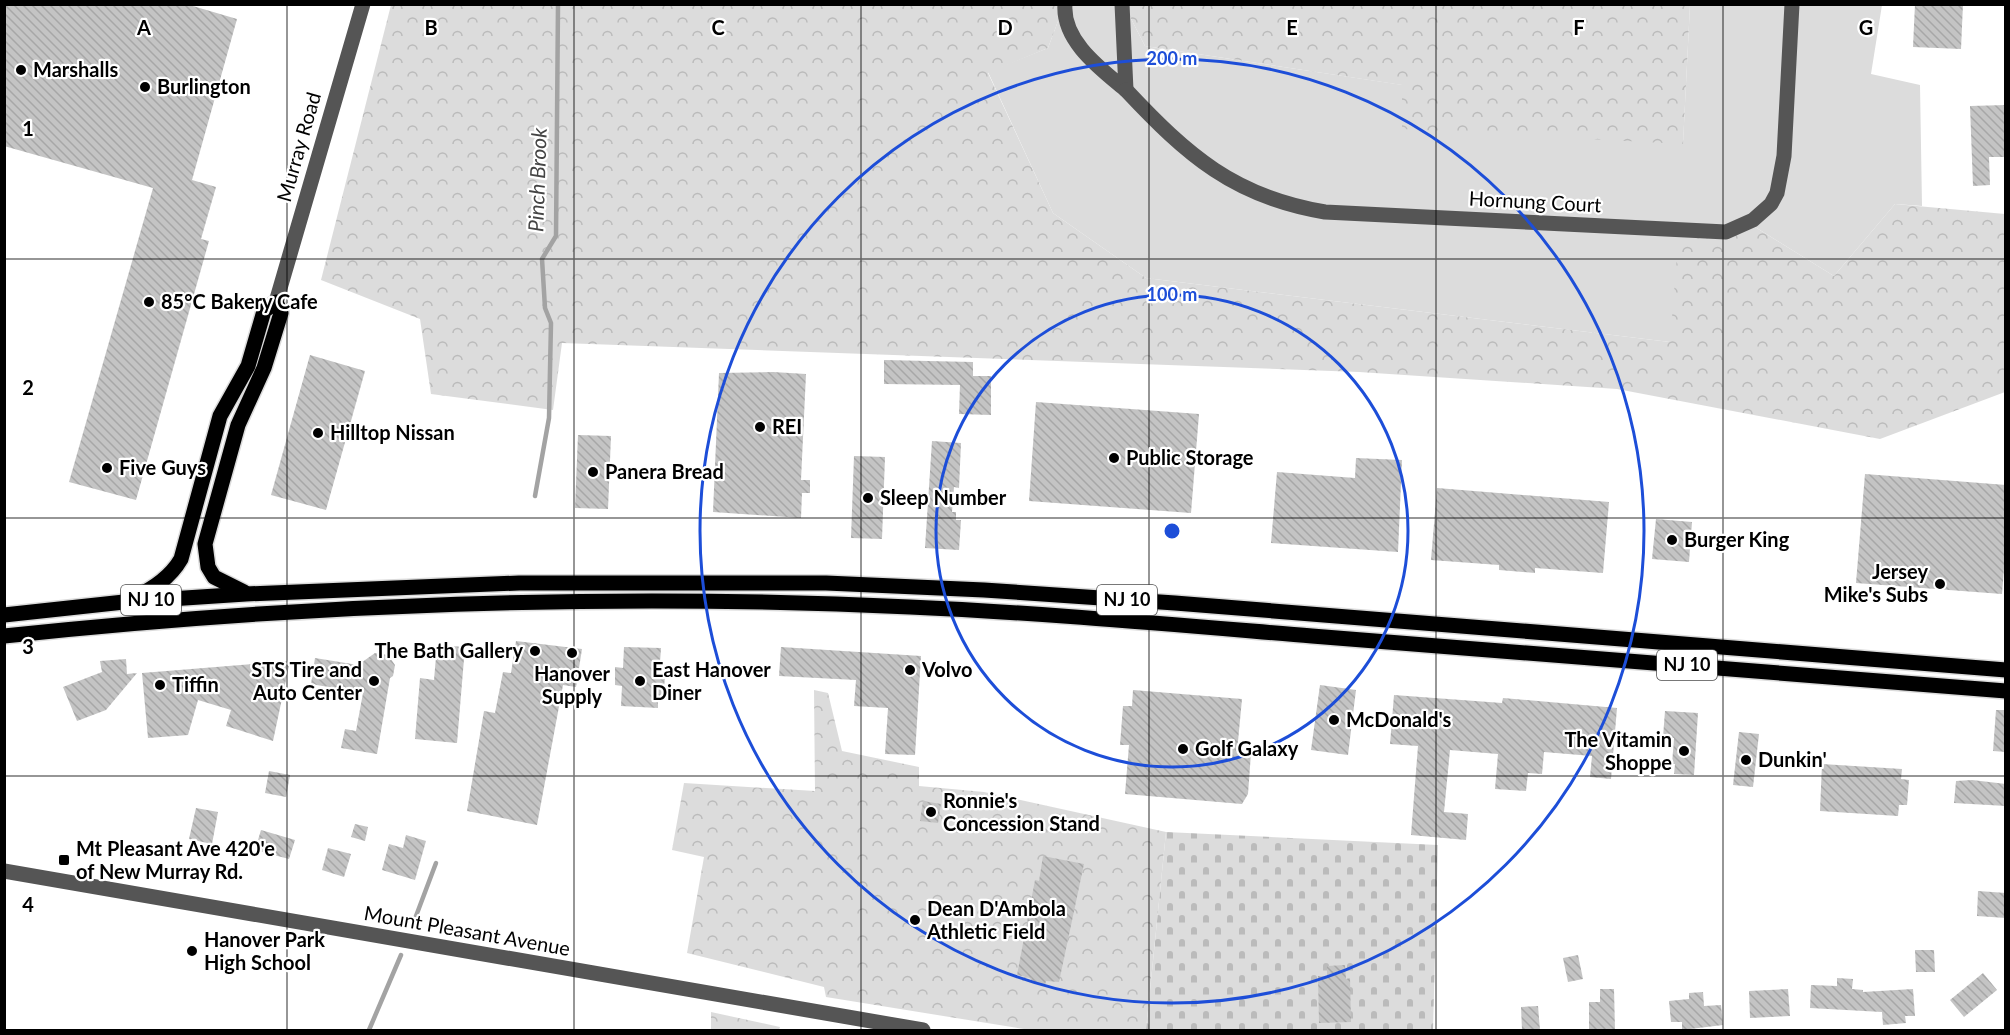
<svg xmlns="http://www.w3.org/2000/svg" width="2010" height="1035" viewBox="0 0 2010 1035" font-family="Lato,sans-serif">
<defs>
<pattern id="forest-crowns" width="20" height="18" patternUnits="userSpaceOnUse" patternTransform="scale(1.5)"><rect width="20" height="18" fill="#dcdcdc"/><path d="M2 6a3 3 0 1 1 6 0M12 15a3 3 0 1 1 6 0" fill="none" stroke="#bbb"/></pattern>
<pattern id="cemetery-stones" width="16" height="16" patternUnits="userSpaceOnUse" patternTransform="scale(1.5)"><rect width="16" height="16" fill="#dcdcdc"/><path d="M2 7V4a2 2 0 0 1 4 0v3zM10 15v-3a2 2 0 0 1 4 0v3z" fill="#bbb"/></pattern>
<pattern id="building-back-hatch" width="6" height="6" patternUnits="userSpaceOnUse" patternTransform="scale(1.5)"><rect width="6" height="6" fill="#c4c4c4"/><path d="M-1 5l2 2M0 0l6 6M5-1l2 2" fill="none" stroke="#a7a7a7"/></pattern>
</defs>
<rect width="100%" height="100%" fill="#fff"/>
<path fill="#dcdcdc" d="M1064 5H1124L1145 46 1403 85 1402 128 1683 143 1690 5H1882L1871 74 1920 85 1922 206 1895 204 1834 276 1747 222 1670 342 1146 278 1053 213 988 72 1048 48Z"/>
<g fill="url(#forest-crowns)">
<path d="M391 5H1064L1048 48 988 73 1053 213 1146 278 1670 342 1679 231 1747 222 1834 276 1895 204 2005 214V392L1880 439 1617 389 1359 372 562 343 553 410 431 394 420 319 321 280Z"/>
<path d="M1124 5H1690L1683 144 1402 129V85L1145 46Z"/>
<path d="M814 690 828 693 842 751 919 767V786L984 792 1166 832 1146 1030H1030L826 997 824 987 687 953 704 857 672 850 684 783 815 791Z"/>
<path d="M711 1012 780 1027 779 1030H711Z"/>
</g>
<path fill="url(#cemetery-stones)" d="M1166 832 1438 845 1433 1030H1146Z"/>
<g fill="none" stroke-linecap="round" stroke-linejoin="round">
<g stroke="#a3a3a3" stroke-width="4.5">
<path d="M535 496 549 418 551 323 545 308 542 259 556 236 558 4"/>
<path d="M413 924 436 863"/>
<path d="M369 1030 401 955"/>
</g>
</g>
<g fill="url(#building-back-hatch)">
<path d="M4 4H186L237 19 192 180 216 187 201 239 209 241 136 500 69 482 153 188 4 146Z"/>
<path d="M1915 4H1963L1961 49 1913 47Z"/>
<path d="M2006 105 2004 157H1989L1990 185 1973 186 1970 106Z"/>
<path d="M310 355 365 371 326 510 271 495Z"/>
<path d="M884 360 973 362V376H991V415L959 414 960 385 884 384Z"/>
<path d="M773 372 806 374 801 480H810V493H802L801 518 713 512 719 373Z"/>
<path d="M1036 402 1199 414 1191 513 1029 501Z"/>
<path d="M578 435 611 436 608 509 575 508Z"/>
<path d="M932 441 961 443 959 488 954 487 952 512H956V520H961L959 550 925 548Z"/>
<path d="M854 456 885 457 882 539 851 538Z"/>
<path d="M1356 458 1402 460 1398 552 1271 543 1277 472 1355 478Z"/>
<path d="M1865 474 2006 485V544L2002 594 1856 583Z"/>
<path d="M1437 488 1609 502 1603 573 1535 568V573L1499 570V565L1431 560Z"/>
<path d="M1656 519 1692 522 1689 562 1652 559Z"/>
<path d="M516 641 582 649 576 687 563 685 537 825 467 811 484 711 495 713 503 672 511 673Z"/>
<path d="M437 645 465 647 457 743 415 739 420 678 434 680Z"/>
<path d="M624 647 661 648 659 677H665L663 698H658V708L621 706 622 686 615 685V667L623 668Z"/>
<path d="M781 647 921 656 915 755 885 754 888 708 854 706 856 680 779 676Z"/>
<path d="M375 653 388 655 395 665 393 676 390 678 377 754 341 748 345 729 356 731 363 693 311 684 315 658 358 665Z"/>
<path d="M126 659 127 674 137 673 106 710 77 721 63 687 102 672 100 661Z"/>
<path d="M290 661 273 741 226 726 231 710 198 700 188 735 148 738 142 673Z"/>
<path d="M1320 685 1356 690 1348 755 1311 750Z"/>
<path d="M1133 690 1242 699 1237 752 1251 753 1248 794 1242 804 1125 794 1129 745H1120L1123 706H1132Z"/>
<path d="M1394 695 1502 703 1503 698 1617 708 1611 779 1590 777 1592 756 1544 752 1542 774 1528 773 1526 791 1495 789 1498 754 1450 750 1444 812 1468 814 1466 840 1411 835 1418 746 1390 744Z"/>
<path d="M1996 710H2006V752L1993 751Z"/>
<path d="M1665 711 1698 713 1694 775 1674 774 1675 764H1672L1674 738 1663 737Z"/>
<path d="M1739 732 1759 734 1753 787 1733 785Z"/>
<path d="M1822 764 1902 769 1901 779 1909 780 1907 805H1899L1898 816 1820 811Z"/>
<path d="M269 771 290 775 286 797 265 793Z"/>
<path d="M1972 780 2006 784V806L1954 803 1956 781Z"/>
<path d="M923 801 941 804 938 823 920 821Z"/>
<path d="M196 808 218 812 212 844 189 839Z"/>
<path d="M355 824 368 827 365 841 351 837Z"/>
<path d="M261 830 295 840 289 859 255 850Z"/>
<path d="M406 835 426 841 415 880 382 870 389 844 403 848Z"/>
<path d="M328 848 351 854 344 877 322 870Z"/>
<path d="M1043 856 1084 864 1059 982 1046 981 1045 985 1031 983 1032 978 1017 975 1035 880 1039 881Z"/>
<path d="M1978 891 2006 893V918L1977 916Z"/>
<path d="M1915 950H1934L1935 972H1916Z"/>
<path d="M1578 955 1583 979 1568 982 1563 958Z"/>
<path d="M1345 965 1346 979 1350 978 1351 1022 1319 1023 1318 976H1327V966Z"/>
<path d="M1983 973 1997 990 1964 1017 1950 1000Z"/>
<path d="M1837 978 1853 979 1852 989 1863 990V992L1913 989 1915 1016H1905L1906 1023 1883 1025 1882 1012 1810 1008 1811 985 1837 986Z"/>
<path d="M1600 989H1614L1615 1030H1589V1002H1600Z"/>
<path d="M1788 989 1790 1016 1750 1018 1749 991Z"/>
<path d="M1703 992 1704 1006 1721 1005 1723 1025 1682 1030V1022H1671L1669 1001 1689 999V993Z"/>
<path d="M1538 1006 1540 1030H1522L1521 1007Z"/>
</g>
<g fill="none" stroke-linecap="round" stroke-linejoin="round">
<g stroke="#dbdbdb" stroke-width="18">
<g id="major">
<path d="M133 598C153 589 170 578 181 559L220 416 248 366 264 311 276 302 281 313 264 368 238 425 205 544 208 567 214 577 244 592"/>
<path d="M4 615 124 602 246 594 519 583H826L984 590 1175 603 2006 670"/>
<path d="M4 636C301 604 613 593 910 607 1045 613 1178 625 1312 636 1543 654 1774 673 2006 691"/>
</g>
</g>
<g stroke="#555" stroke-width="15">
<path d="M1065 4C1062 41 1101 69 1126 90L1122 4"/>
<path d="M1126 90C1187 155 1234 197 1325 212L1726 232 1753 220 1771 204 1777 193 1784 156 1792 4"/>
<path d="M276 302 363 4"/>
<path d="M4 871 923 1030"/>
</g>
<use href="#major" stroke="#000" stroke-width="15"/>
</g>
<path fill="none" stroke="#000" stroke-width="1.5" stroke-opacity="0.55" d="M287 4V1030M574 4V1030M861 4V1030M1149 4V1030M1436 4V1030M1723 4V1030M4 259H2006M4 518H2006M4 776H2006"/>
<g fill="none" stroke="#1d4ed8" stroke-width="3">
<circle cx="1172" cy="531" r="236"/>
<circle cx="1172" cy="531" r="472"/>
</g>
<g fill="#000" stroke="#fff" stroke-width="2">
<circle cx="21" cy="70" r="6"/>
<circle cx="145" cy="87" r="6"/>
<circle cx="149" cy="302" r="6"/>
<circle cx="760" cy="427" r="6"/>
<circle cx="318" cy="433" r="6"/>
<circle cx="1114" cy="458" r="6"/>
<circle cx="107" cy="468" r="6"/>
<circle cx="593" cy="472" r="6"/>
<circle cx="868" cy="498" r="6"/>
<circle cx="1672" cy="540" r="6"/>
<circle cx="1940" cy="584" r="6"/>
<circle cx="535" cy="651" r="6"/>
<circle cx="572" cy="653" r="6"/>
<circle cx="910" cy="670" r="6"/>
<circle cx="374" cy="681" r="6"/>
<circle cx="640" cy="681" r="6"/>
<circle cx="160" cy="685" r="6"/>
<circle cx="1334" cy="720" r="6"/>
<circle cx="1183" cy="749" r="6"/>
<circle cx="1684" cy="751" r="6"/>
<circle cx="1746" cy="760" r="6"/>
<circle cx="931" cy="812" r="6"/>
<rect x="58" y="854" width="12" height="12" rx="3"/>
<circle cx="915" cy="920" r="6"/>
<circle cx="192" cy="951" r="6"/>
</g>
<g text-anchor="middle" stroke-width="4.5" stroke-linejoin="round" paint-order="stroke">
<g fill="#fff" stroke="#4c4c4c" stroke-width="1.5">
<rect x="121" y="585" width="60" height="30" rx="4.5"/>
<rect x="1097" y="585" width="60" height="30" rx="4.5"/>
<rect x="1657" y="650" width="60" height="30" rx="4.5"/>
</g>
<g font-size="18" font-weight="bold" fill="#000">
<text x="151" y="606">NJ 10</text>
<text x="1127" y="606">NJ 10</text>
<text x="1687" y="671">NJ 10</text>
</g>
<g font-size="20" font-weight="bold" fill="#000" stroke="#fff" text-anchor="start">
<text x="33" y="77">Marshalls</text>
<text x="157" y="94">Burlington</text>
<text x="161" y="309">85°C Bakery Cafe</text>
<text x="772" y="434">REI</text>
<text x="330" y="440">Hilltop Nissan</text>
<text x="1126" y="465">Public Storage</text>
<text x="119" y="475">Five Guys</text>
<text x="605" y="479">Panera Bread</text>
<text x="880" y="505">Sleep Number</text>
<text x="1684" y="547">Burger King</text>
<text x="1928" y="579" text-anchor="end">Jersey<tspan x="1928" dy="23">Mike's Subs</tspan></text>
<text x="523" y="658" text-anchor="end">The Bath Gallery</text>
<text x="362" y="677" text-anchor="end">STS Tire and<tspan x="362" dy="23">Auto Center</tspan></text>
<text x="652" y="677">East Hanover<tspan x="652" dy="23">Diner</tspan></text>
<text x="922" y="677">Volvo</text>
<text x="572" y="681" text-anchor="middle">Hanover<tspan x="572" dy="23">Supply</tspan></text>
<text x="172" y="692">Tiffin</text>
<text x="1346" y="727">McDonald's</text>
<text x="1672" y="747" text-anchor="end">The Vitamin<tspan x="1672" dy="23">Shoppe</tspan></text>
<text x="1195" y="756">Golf Galaxy</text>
<text x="1758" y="767">Dunkin'</text>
<text x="943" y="808">Ronnie's<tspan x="943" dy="23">Concession Stand</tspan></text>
<text x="76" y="856">Mt Pleasant Ave 420'e<tspan x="76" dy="23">of New Murray Rd.</tspan></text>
<text x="927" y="916">Dean D'Ambola<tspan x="927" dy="23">Athletic Field</tspan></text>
<text x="204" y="947">Hanover Park<tspan x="204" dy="23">High School</tspan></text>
</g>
<g font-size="20" fill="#000" stroke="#fff">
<text transform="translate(299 147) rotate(-74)" y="7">Murray Road</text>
<text transform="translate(1535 202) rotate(3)" y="7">Hornung Court</text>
<text transform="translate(467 931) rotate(10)" y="7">Mount Pleasant Avenue</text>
</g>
<g font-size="21" font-style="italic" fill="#444" stroke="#fff">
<text transform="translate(538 180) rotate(-88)" y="7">Pinch Brook</text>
</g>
</g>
<g font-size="20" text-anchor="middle" font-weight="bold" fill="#000" stroke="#fff" stroke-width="4.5" stroke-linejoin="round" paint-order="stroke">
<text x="144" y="35">A</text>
<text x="431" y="35">B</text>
<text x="718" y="35">C</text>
<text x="1005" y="35">D</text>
<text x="1292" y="35">E</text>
<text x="1579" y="35">F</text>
<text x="1866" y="35">G</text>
<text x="28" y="136">1</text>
<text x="28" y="395">2</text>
<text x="28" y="654">3</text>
<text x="28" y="912">4</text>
</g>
<circle cx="1172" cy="531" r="9" fill="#1d4ed8" stroke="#fff" stroke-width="3"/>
<g font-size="18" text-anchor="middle" font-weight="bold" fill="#1d4ed8" stroke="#fff" stroke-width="4.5" stroke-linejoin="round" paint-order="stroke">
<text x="1172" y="65">200 m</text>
<text x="1172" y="301">100 m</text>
</g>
<rect width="2010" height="1035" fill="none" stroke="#000000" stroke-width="12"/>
</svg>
